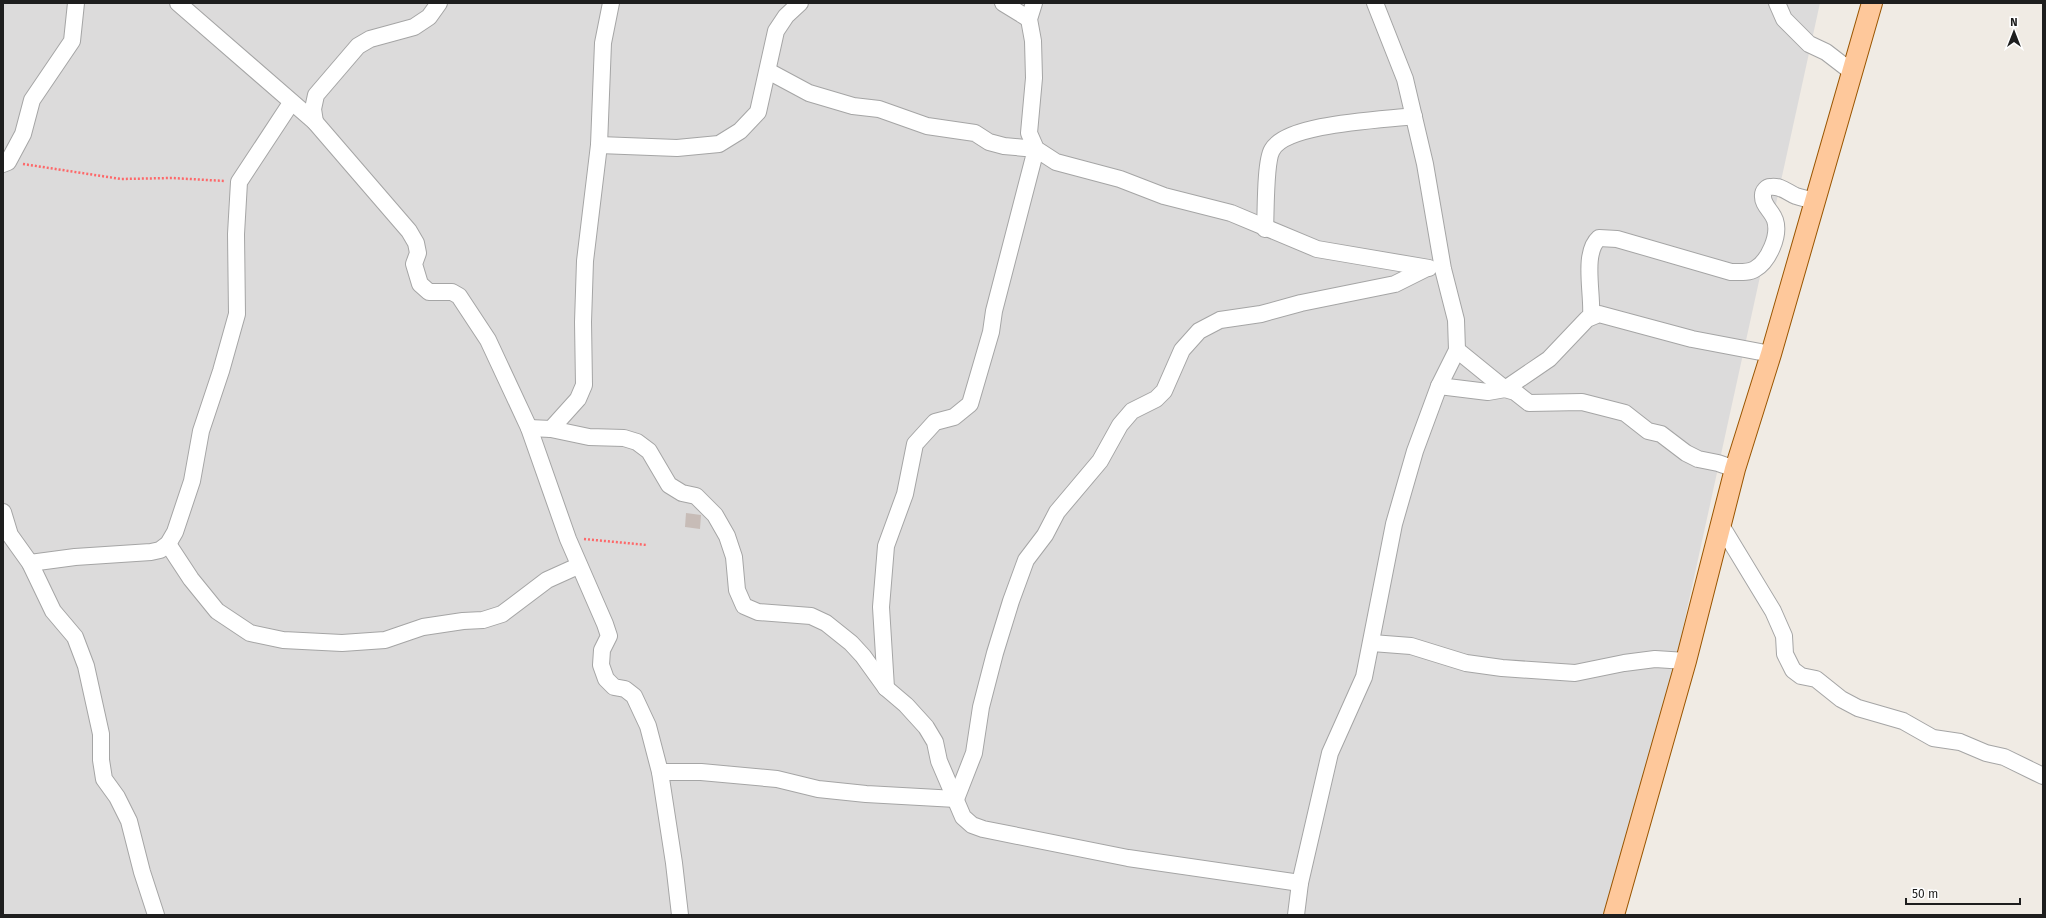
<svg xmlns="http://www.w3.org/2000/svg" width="2046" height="918" viewBox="0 0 2046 918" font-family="'Fira Sans',sans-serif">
<rect width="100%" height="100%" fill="#f0ebe4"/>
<path fill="#dcdbdb" d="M3 3H1820L1620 915H3Z"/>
<path fill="#c7bcb7" d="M686 513 701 515 700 529 685 527Z"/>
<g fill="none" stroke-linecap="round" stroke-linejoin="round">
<g stroke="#a5a5a5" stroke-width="18">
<g id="minor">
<path d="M178 3 315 122 409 231 416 243 418 253 414 264 420 284 429 292H452L459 296 488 340 529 428 568 539 605 624 609 636 602 650 601 665 606 679 614 687 625 689 634 696 648 726 660 772 674 863 680 915"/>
<path d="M1003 3 1029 19"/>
<path d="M1034 3 1029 19 1033 41 1034 78 1029 133 1036 149 1056 162 1120 179 1164 196 1231 213 1317 249 1429 268"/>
<path d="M1777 3 1784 19 1809 44 1826 52 1852 72"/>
<path d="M768 71 809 93 853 106 879 109 927 126 975 133 989 142 1004 146 1036 149 994 311 991 332 970 404 954 417 935 422 915 444 905 494 886 546 881 607 886 688"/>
<path d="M315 122 313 109 316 95 358 46 370 39 414 27 429 17 439 3"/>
<path d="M599 145 677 148 719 144 740 131 758 112 776 31 786 16 800 3"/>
<path d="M3 164 8 162 23 134 32 100 72 41 76 3"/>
<path d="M1265 229C1266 212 1265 162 1272 150 1286 123 1383 120 1414 116"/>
<path d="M1591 316C1593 294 1582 253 1599 238L1617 239 1731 272C1739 272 1749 273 1755 269 1769 261 1780 235 1775 220 1772 211 1762 205 1763 195 1763 191 1767 187 1770 187 1781 185 1788 193 1796 196 1802 198 1808 199 1814 201"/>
<path d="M1457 350 1505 389 1515 392 1529 403 1582 402 1625 413 1648 431 1661 434 1686 453 1698 459 1718 463 1735 469"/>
<path d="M1439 386 1488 392 1505 389 1549 359 1587 319 1599 314 1692 339 1771 354"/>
<path d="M529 428 551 429 589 437 624 438 637 442 649 451 669 485 682 493 696 496 715 515 727 536 734 557 737 590 744 606 758 612 811 616 826 623 851 643 863 656 886 688 906 705 926 727 935 742 939 761 963 817 972 825 983 829 1128 858 1300 883"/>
<path d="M551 429 578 399 584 385 583 322 585 261 599 145 603 43 611 3"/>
<path d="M3 512 10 535 30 563 53 611 75 637 86 666 101 734V760L104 779 117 797 129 821 142 872 156 915"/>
<path d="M1722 527 1773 611 1784 636 1785 654 1793 670 1801 676 1816 679 1841 699 1858 708 1903 721 1933 738 1960 742 1986 753 2004 757 2043 776"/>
<path d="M168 544 191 579 217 611 250 633 283 640 342 643 385 640 423 627 463 621 483 620 502 614 547 580 578 566"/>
<path d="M30 563 75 557 151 552 160 550 168 544 175 532 192 481 201 431 221 371 237 314 236 234 239 182 291 103"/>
<path d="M1372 643 1411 646 1466 663 1502 668 1575 673 1624 663 1655 659 1686 661"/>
<path d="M660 772H701L777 779 818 789 866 794 956 799 974 753 981 707 995 653 1011 601 1026 560 1045 535 1057 512 1100 461 1120 425 1132 411 1156 399 1164 391 1182 350 1199 331 1220 320 1261 314 1301 303 1395 284 1427 268"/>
<path d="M1296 915 1300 883 1330 753 1364 677 1394 524 1415 451 1439 386 1457 350 1456 320 1443 269 1425 164 1405 79 1375 3"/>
</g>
</g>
<g stroke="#950" stroke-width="22">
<path id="major" d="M1614 915 1686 661 1735 469 1771 354 1872 3"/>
</g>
<g stroke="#fd6869" stroke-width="2.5" stroke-dasharray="2 2" stroke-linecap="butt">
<path d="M23 164 121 179 172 178 225 181"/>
<path d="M584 539 647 545"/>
</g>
<use href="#minor" stroke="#fff" stroke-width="16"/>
<use href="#major" stroke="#fec89b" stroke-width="20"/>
</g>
<rect width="2046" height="918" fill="none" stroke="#1e1e1e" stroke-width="8"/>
<g transform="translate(2014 32)" stroke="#ffffff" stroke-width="3" paint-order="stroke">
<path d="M0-3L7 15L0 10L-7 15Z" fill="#1e1e1e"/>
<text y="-6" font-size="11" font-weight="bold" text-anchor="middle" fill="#1e1e1e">N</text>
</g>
<path d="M1906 898v6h114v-6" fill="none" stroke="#1e1e1e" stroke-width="2"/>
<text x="1912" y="898" font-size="12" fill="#1e1e1e" stroke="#ffffff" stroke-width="3" paint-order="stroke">50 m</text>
</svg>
